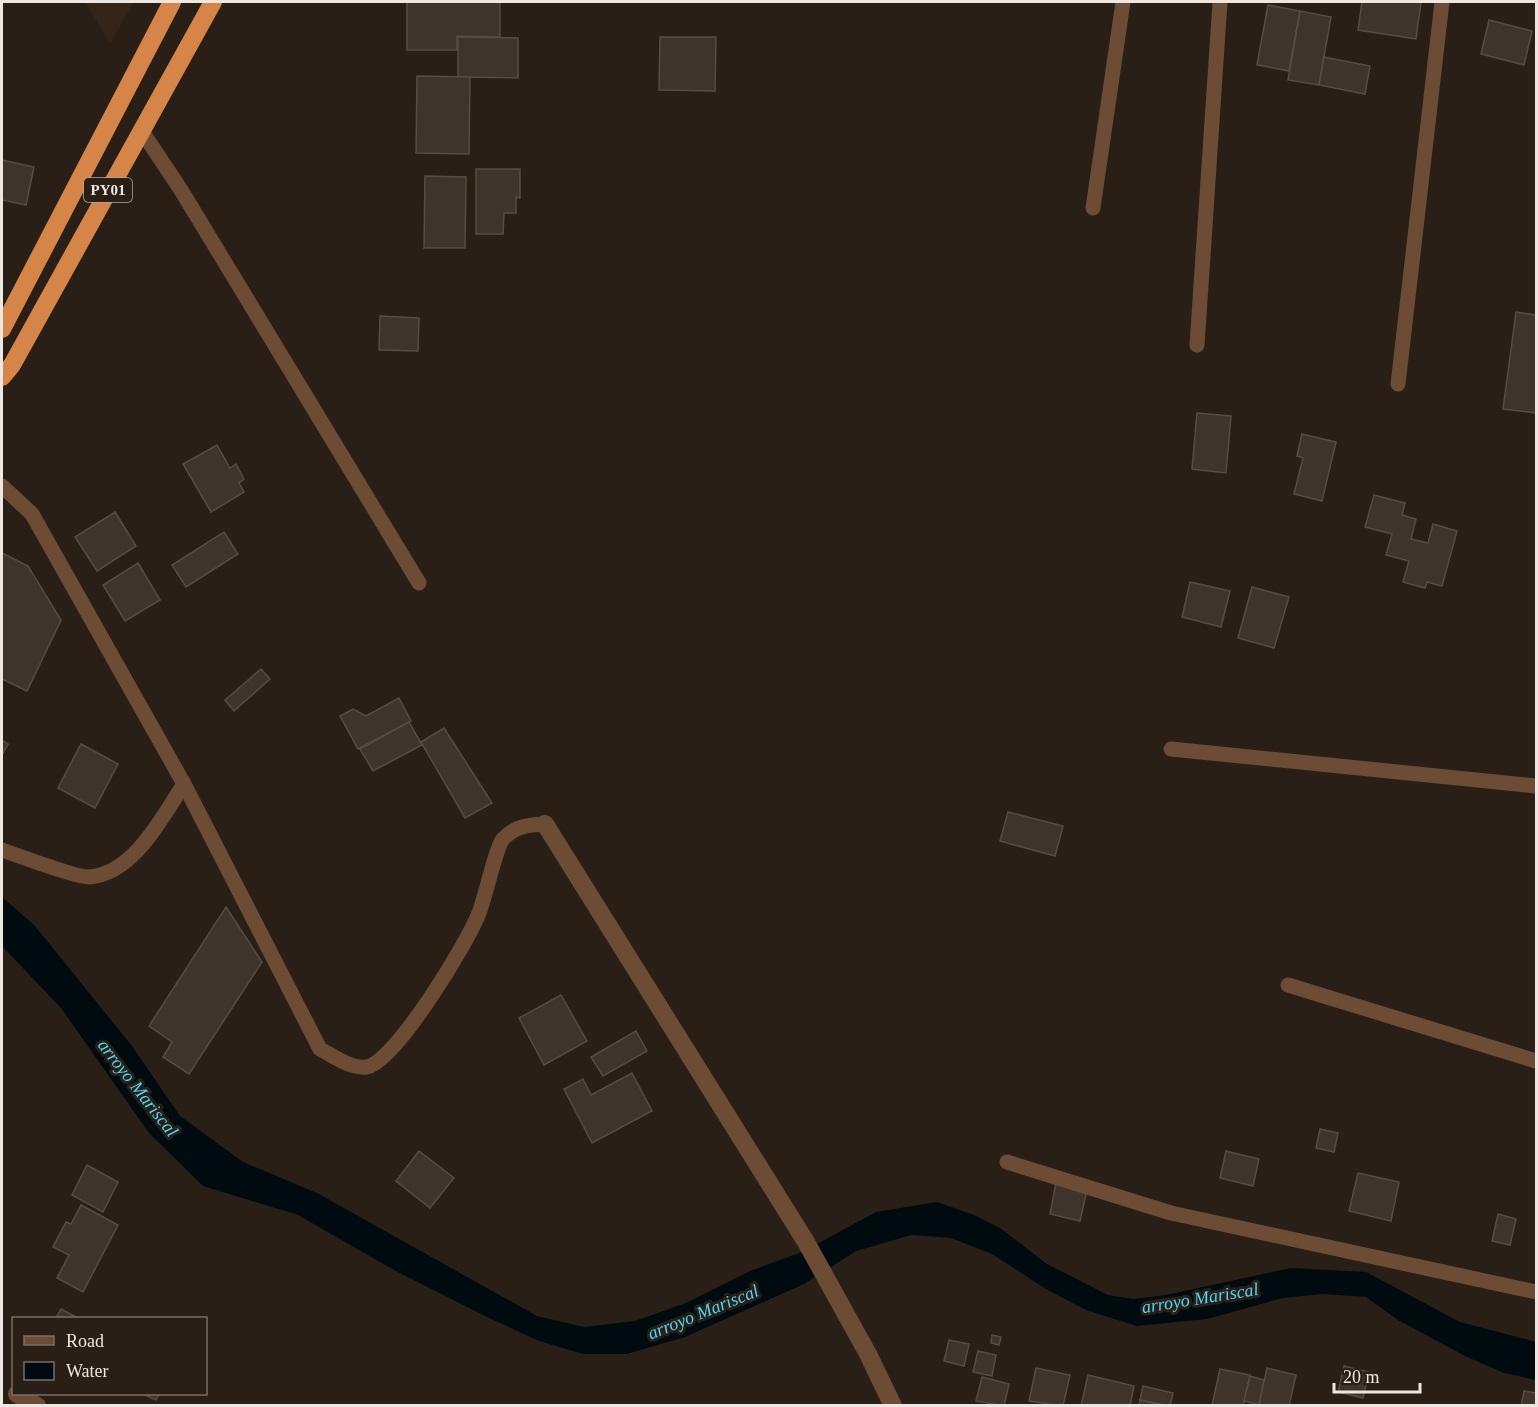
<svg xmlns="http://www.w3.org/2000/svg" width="1538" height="1407" viewBox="0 0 1538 1407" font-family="Georgia,serif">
<rect width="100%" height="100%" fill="#291f17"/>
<path fill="#342518" d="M85 2H134L110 43Z"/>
<path fill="#000b10" d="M2 897 35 926 132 1046 180 1116 243 1162 317 1193 537 1316 584 1327 635 1321 686 1303 750 1271 802 1252 876 1212 937 1202 974 1215 1000 1228 1047 1264 1108 1295 1133 1299 1166 1295 1291 1268 1366 1272 1460 1322 1536 1342V1380L1504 1373 1465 1356 1398 1320 1366 1297 1323 1294 1283 1298 1207 1319 1137 1326 1086 1310 1046 1289 992 1254 951 1238 911 1235 856 1251 804 1284 685 1337 627 1354H583L539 1341 485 1316 394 1270 298 1215 203 1186 149 1133 61 1008 2 946Z"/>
<g fill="#3f342b" stroke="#574c43" stroke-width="1.5">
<path d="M407 2H500V37L457 36V50H407Z"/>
<path d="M1362 2H1421L1416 39 1358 30Z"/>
<path d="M1268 5 1300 11 1289 71 1257 65Z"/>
<path d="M1300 11 1331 17 1319 85 1288 80Z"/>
<path d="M1489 20 1532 31 1524 65 1481 54Z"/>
<path d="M458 37 518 38V78L458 77Z"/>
<path d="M660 37H716L715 91 659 90Z"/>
<path d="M1324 57 1370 66 1365 94 1319 85Z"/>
<path d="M417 76 470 77 469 154 416 153Z"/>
<path d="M2 160 34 167 26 205 2 200Z"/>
<path d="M476 169H520V198L516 197V213H504L503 234H476Z"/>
<path d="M425 176 466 177 465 248H424Z"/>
<path d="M1516 312 1536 315V413L1503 409Z"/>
<path d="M380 316 419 318 418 351 379 350Z"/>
<path d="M1197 413 1231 416 1226 473 1192 469Z"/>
<path d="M1302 434 1336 442 1322 501 1294 494 1303 458 1297 456Z"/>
<path d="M217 445 230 468 236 464 244 479 239 483 244 492 211 512 183 464Z"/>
<path d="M1374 495 1405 503 1402 515 1416 519 1411 539 1428 543 1433 524 1457 531 1442 586 1427 582 1425 588 1403 582 1409 561 1386 555 1392 534 1365 527Z"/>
<path d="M115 512 136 546 97 571 75 537Z"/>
<path d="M224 532 238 554 186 587 172 565Z"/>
<path d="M2 553 28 566 61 620 27 691 2 679Z"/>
<path d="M138 563 160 600 125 621 103 585Z"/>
<path d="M1190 582 1230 591 1221 627 1182 617Z"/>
<path d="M1252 587 1289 597 1274 648 1238 638Z"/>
<path d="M261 669 270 679 234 711 225 700Z"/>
<path d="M399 698 411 721 358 749 340 716 353 709 366 716Z"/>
<path d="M409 722 422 745 373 771 360 749Z"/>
<path d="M444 728 492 803 465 818 421 742Z"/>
<path d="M2 740 8 744 2 755Z"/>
<path d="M81 744 118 764 95 808 58 788Z"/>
<path d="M1008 812 1063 826 1055 856 1000 841Z"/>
<path d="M226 907 262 962 189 1074 163 1057 172 1042 149 1026Z"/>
<path d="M561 995 587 1041 544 1065 519 1018Z"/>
<path d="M636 1031 647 1051 603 1076 591 1057Z"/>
<path d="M632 1073 652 1111 592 1143 564 1089 583 1079 591 1095Z"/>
<path d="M1320 1129 1338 1133 1334 1152 1316 1148Z"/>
<path d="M419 1151 454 1178 430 1208 396 1181Z"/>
<path d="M1226 1151 1259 1159 1253 1186 1220 1178Z"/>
<path d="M87 1165 118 1182 103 1212 72 1195Z"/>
<path d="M1358 1173 1399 1182 1391 1221 1349 1211Z"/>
<path d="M1056 1183 1087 1190 1080 1221 1050 1214Z"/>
<path d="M81 1205 118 1225 83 1292 57 1278 69 1255 53 1247 66 1222 71 1224Z"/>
<path d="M1498 1214 1516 1219 1510 1245 1492 1241Z"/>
<path d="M61 1309 78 1318H56Z"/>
<path d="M992 1335 1001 1337 999 1345 991 1343Z"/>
<path d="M949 1340 969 1344 964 1366 944 1361Z"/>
<path d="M978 1351 996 1355 992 1376 973 1372Z"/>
<path d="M1344 1366 1369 1372 1363 1398 1338 1392Z"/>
<path d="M1036 1368 1070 1375 1063 1406 1029 1401Z"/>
<path d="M1267 1368 1296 1375 1289 1406 1259 1405Z"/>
<path d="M1220 1369 1250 1375 1243 1406 1212 1405Z"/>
<path d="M1088 1375 1134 1386 1130 1406H1081Z"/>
<path d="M1250 1376 1264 1380 1259 1405 1244 1401Z"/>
<path d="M982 1377 1009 1384 1004 1406 976 1401Z"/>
<path d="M1143 1386 1173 1393 1170 1406 1140 1400Z"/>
<path d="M1524 1391 1536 1393V1406H1521Z"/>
<path d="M143 1394H159L156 1400Z"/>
<path d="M1140 1400 1164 1406H1139Z"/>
</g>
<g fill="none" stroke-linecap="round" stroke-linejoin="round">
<g stroke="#6d4c35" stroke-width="15">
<path d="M141 130 181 190 419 583"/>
<path d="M1093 208 1123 2"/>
<path d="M1197 345 1220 2"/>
<path d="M1398 384 1442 2"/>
<path d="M2 486 32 514 184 784 320 1049C333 1056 351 1069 367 1067 396 1061 468 942 479 913 485 898 496 847 503 839 515 826 528 825 545 824"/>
<path d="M1171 749 1536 786"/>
<path d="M2 850C17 855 77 878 89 877 134 874 162 817 184 784"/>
<path d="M1288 985 1536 1061"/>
<path d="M1007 1162 1171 1213 1536 1292"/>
</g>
<g stroke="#6d4c35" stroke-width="18">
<path d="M545 824 806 1242 868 1354 893 1406"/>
<path d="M17 1394 37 1406"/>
</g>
<g stroke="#d58548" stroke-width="18">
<path d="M2 329 172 2"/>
<path d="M2 377 12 365 213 2"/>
</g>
</g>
<g text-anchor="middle" stroke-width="6" stroke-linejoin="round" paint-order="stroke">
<rect fill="#291f17" stroke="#b2aaa4" stroke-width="1.5" x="84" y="178" width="48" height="24" rx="4.5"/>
<g font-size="15" font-weight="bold" fill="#ede6e1">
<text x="108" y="195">PY01</text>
</g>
<g font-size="18" font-style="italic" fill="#50d8f9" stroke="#291f17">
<text transform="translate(138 1088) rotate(52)" y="6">arroyo Mariscal</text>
<text transform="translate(1200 1298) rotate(-9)" y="6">arroyo Mariscal</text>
<text transform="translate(703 1312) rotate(-22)" y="6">arroyo Mariscal</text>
</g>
</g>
<rect width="1538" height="1407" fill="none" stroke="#ede6e1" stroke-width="6"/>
<rect x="12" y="1317" width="195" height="78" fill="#291f17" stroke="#776f68" stroke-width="1.5"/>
<rect x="24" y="1336" width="30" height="9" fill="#6d4c35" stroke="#776f68" stroke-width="1.5"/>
<text x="66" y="1347" font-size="18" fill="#ede6e1">Road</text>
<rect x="24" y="1362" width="30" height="18" fill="#000b10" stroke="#776f68" stroke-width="1.5"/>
<text x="66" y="1377" font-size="18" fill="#ede6e1">Water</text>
<path d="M1334 1383v9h86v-9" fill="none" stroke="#ede6e1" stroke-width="3"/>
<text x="1343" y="1383" font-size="18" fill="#ede6e1" stroke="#291f17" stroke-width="4.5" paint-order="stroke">20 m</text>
</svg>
